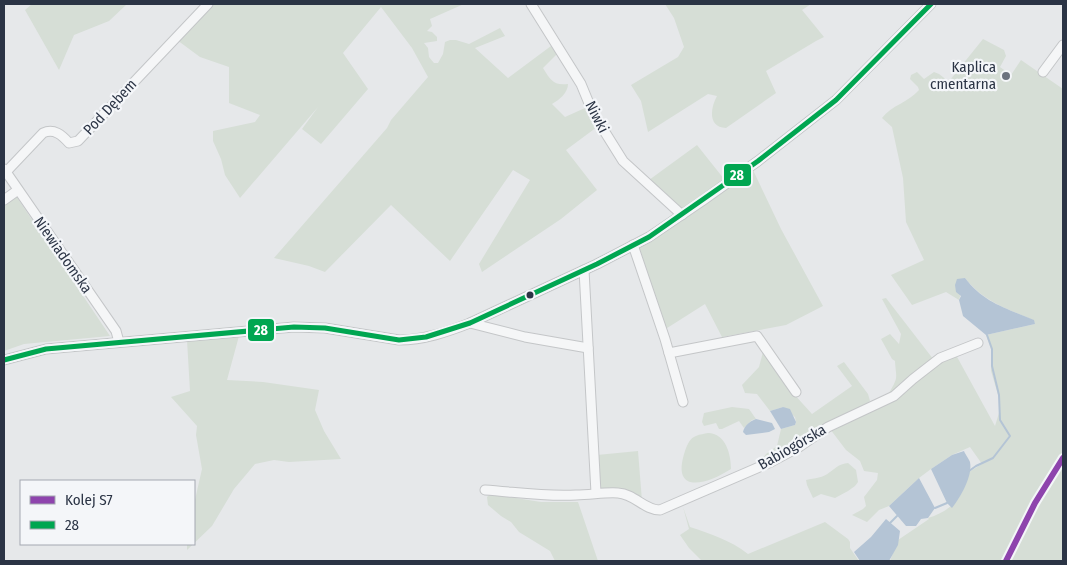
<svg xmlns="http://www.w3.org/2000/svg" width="1067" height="565" viewBox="0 0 1067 565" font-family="'Fira Sans Condensed',sans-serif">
<rect width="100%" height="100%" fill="#e6e8ea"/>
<g fill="#d6ded6">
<path d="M32 4H127L109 21 74 35 59 70 25 10Z"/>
<path d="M214 4H464L430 19 432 26 427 31 432 32 437 37V41L424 43 428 48 429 57 434 63H438L443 54 445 42 450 40H456L469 44 500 28 505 36 475 48 508 78 551 46 557 54 543 68C550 79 553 86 568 84 568 93 559 100 552 104L565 117 585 108 597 127 566 150 597 190 561 219 482 272 479 264 530 180 513 170 450 261 391 205 325 272 309 266 274 258 387 128 391 120 428 77 412 48 381 7 343 53 368 89 321 144 302 129 318 107 240 198 225 175 221 159 213 141V131L255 122 260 115 229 103V67L200 57 177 40Z"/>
<path d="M665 4H811L802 10 824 37 816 41 766 71 776 93 726 128C708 127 710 109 717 96L708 94 648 132 641 101 631 85 678 57 684 47 674 18Z"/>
<path d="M983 39 1004 50 1006 56 1000 67 1011 75 1021 60 1063 89V561H890L898 540 929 519 928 518C953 510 963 497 969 472L982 464 970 447 952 455 931 469 919 478 889 506 879 510 867 522 852 515 863 509 866 506 864 497 877 480 878 473 864 471 860 461 846 450 830 429 890 400 889 393C899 376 896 379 895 361L892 359 881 339 890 334 899 344 901 334 882 299 886 298 937 364 956 355 995 426 999 413V398L991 371 992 352 986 335 1035 324 1033 320C1006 308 984 302 965 278L959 300 946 292 912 305 891 275 924 260 906 222 903 178 892 127 882 118C892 105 909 102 919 90L918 87 910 79 911 75 917 72 924 79 934 72 939 74 948 81 950 80Z"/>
<path d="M697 145 724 179 753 170 781 229 823 306 786 325 722 337 705 304 664 330 633 245 678 212 649 180Z"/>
<path d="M14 193 110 336 24 344 4 351V201Z"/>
<path d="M239 336 227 380 263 382 319 390 315 410 324 431 341 459 289 462 274 460 255 464 234 489 212 526 187 550V544H194V504L202 469 196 435 197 426 171 397 190 391 187 340Z"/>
<path d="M763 352 793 393 812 414 852 386 837 366 844 362 868 394 870 401 862 407 820 426 798 444 766 462 764 457 766 454 777 446 781 429 795 425 796 422 795 417 783 407 770 411 757 394 745 393 742 385 759 367Z"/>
<path d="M732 407 749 409 756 419 752 420 744 428 739 421 722 429H719L716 423 704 426 702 422 704 413Z"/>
<path d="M708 433C725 433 731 453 731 469 708 484 670 496 685 451 687 445 690 438 696 436 700 434 704 434 708 433Z"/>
<path d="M638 451 642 501 598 489 597 455Z"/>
<path d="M848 463 856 470 858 482 855 486 848 491 835 498 821 494 813 498 807 485 806 480C815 478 823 478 830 472 837 467 839 464 848 463Z"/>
<path d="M490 494 541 502H578L598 561H555L550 551 519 532 511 522 501 516 488 505 487 497Z"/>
<path d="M683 507 690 527C711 534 730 540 748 554L825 522 848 539 850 542V548L859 561H702L689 548 680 535 689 529Z"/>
</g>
<g fill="#b4c4d5">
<path d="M965 278C984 303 1006 308 1034 320L1035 324 986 335 963 316 959 300 961 296 956 292 955 285 957 279Z"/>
<path d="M783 407 790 409 796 422 795 425 781 429 770 411Z"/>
<path d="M756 419 772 423 775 429 769 432 746 435 743 432C744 426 750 421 756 419Z"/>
<path d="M964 451C965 454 969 459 970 462 973 476 960 498 952 508L947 503 931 469 952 455Z"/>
<path d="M919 478 935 508 928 518 921 519 916 526H906L889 506Z"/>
<path d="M886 519 900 531 898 545 889 561H860L854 552 871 537Z"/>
</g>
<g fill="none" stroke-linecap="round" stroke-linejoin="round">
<g stroke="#b4c4d5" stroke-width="2">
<path d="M969 471 976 466 993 458 1010 436 1000 420 999 395 992 366V349L987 335"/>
<path d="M935 508 947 503"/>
<path d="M890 523 897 516"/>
</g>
<g stroke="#c4c6c8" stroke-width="11">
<g id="minor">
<path d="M531 4 581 84 593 113 623 161 682 215"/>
<path d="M1043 72 1063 45"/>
<path d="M4 169 116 331 119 342"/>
<path d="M6 172 43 133C54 128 62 135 69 143L78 141 208 4"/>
<path d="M4 200 18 190"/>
<path d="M633 245 665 339 683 402"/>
<path d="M584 270 596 493"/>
<path d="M470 323 525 337 588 348"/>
<path d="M669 353 757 336 796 392"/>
<path d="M4 360 46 349 294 327 325 328 399 340C424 340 447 332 470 323L597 264 649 237 702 201 758 161 836 100 931 4"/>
<path d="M485 490C515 492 546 497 576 495 591 495 604 492 618 493 635 494 644 510 660 510L771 462 799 447 828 427 894 396 913 379 940 358 978 343"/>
</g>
</g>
<use href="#minor" stroke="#f5f6f7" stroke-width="9"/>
<g stroke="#f4f6f9" stroke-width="9">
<path id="bus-1" d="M4 360 46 349 294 327 325 328 399 340 426 337 470 323 597 264 649 237 758 161 836 100 931 4"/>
</g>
<use href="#bus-1" stroke="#00a651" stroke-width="5"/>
<g stroke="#f4f6f9" stroke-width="10">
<path id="rail-1" d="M1006 561 1035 503 1063 458"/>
</g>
<use href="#rail-1" stroke="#8e44ad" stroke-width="6"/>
</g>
<circle fill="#6c737f" stroke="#f4f6f9" stroke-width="2" cx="1006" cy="76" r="5"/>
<circle fill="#2b3445" stroke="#f4f6f9" stroke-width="2" cx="530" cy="295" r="4.5"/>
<g text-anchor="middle" stroke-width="4.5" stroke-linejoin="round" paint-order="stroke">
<g font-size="15" fill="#2b3445" stroke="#f4f6f9" text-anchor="end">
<text x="996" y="72">Kaplica<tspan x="996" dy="17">cmentarna</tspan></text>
</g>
<g font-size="15" fill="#2b3445" stroke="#f4f6f9">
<text transform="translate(110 107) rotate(-47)" y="5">Pod Dębem</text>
<text transform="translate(597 117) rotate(63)" y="5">Niwki</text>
<text transform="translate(63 255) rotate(55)" y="5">Niewiadomska</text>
<text transform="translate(792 447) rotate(-30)" y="5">Babiogórska</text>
</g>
</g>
<g stroke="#f4f6f9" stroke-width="2">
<rect x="723" y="163" width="29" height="24" rx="5" fill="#00a651"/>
<rect x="247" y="318" width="28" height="24" rx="5" fill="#00a651"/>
</g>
<g font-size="14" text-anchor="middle" font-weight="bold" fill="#fff">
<text x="737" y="180">28</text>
<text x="261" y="335">28</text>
</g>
<rect width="1067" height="565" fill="none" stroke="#2b3445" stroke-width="10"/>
<rect x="20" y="480" width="175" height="65" fill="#f4f6f9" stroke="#a4a8b1"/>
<rect x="30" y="496" width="25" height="8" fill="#8e44ad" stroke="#a4a8b1"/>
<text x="65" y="505" font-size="15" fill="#2b3445">Kolej S7</text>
<rect x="30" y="521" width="25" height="8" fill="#00a651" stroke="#a4a8b1"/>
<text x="65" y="530" font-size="15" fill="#2b3445">28</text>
</svg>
